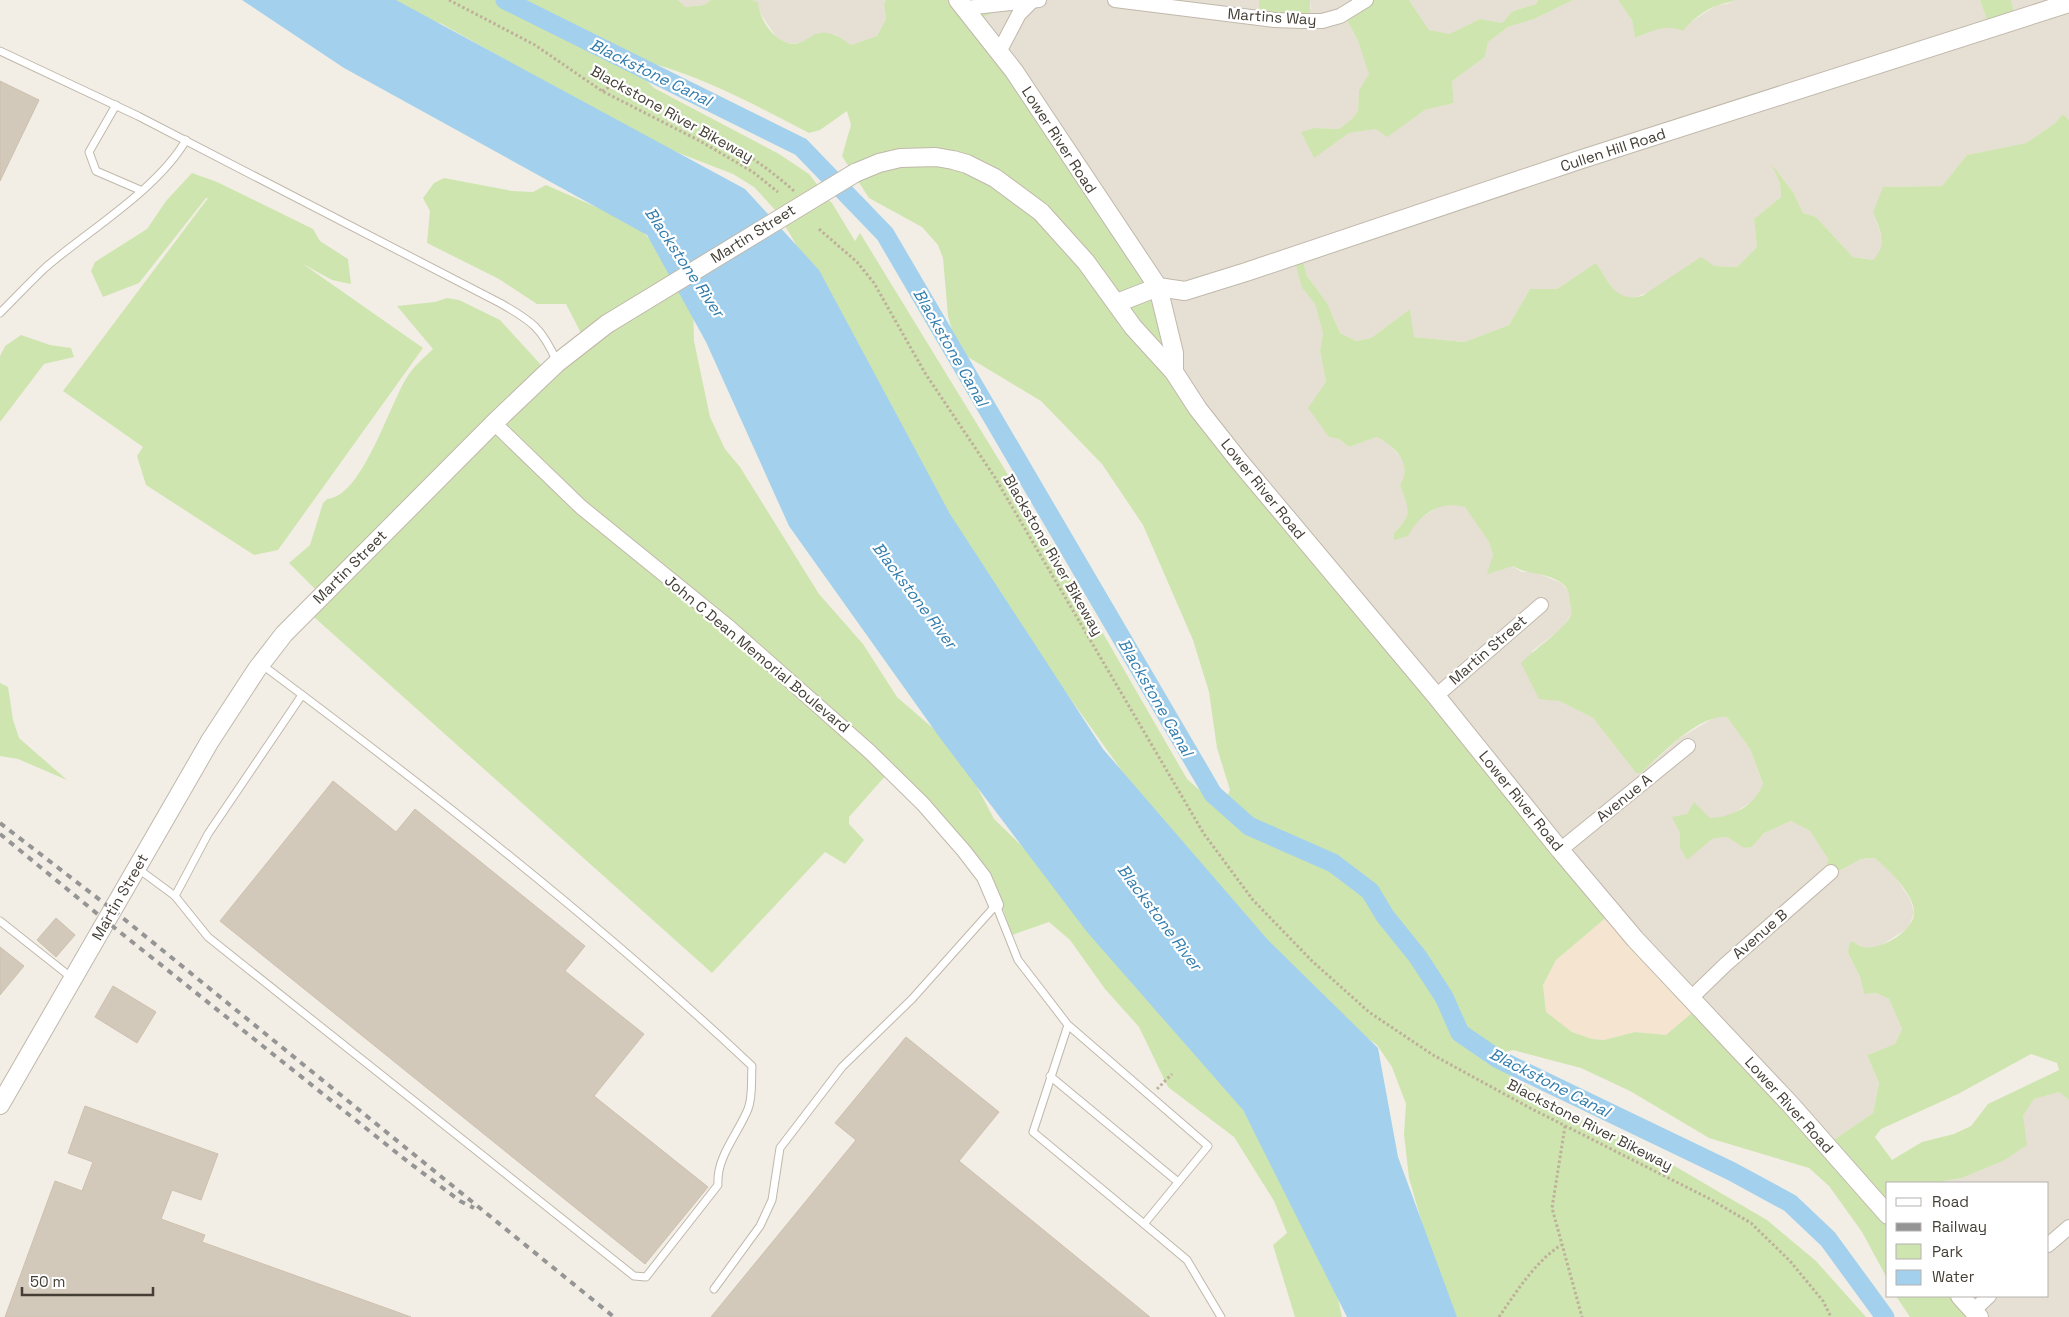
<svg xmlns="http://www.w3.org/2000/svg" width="2069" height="1317" viewBox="0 0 2069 1317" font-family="'Space Grotesk',sans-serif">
<rect width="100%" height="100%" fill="#f2eee5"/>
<g fill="#e6dfd3">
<path d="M678 0H711L704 5 684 7Z"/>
<path d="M752 0H886L884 4 886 19 877 36 851 45 835 34 820 33 800 43H788L778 40Z"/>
<path d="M1024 0H1259V13L1311 9 1310 0H1352L1340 7 1358 41 1370 74 1359 90 1358 111 1353 119 1339 129 1314 128V157L1349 133 1376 129 1387 136 1425 110 1454 103 1452 81 1485 57 1488 42 1508 27 1534 19 1573 0H1618L1632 20 1635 38 1662 27H1675L1683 31 1688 24 1717 5 1727 4 1736 0H1980L1988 23 2015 16 2011 0H2069V120L2063 114 2054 124 2026 143 1967 155 1942 186 1884 187 1873 212 1883 241 1882 251 1873 260 1853 257 1816 217 1803 213 1793 192 1772 164 1780 183 1781 197 1754 219 1757 247 1737 267 1713 266 1631 299 1616 293 1596 264 1557 289H1530L1509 325 1464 342 1413 337 1410 309 1371 338 1356 341 1340 333 1327 303 1307 276 1301 253 1302 288 1315 304 1323 333 1320 351 1326 382 1329 437 1339 439 1349 447 1377 437 1389 444 1404 462 1405 477 1400 485 1408 509 1406 520 1394 533 1408 536 1415 522 1441 505 1455 504 1466 507 1489 542 1493 555 1522 572H1535L1561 583 1570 593 1571 614 1562 628 1532 651 1539 698 1559 701 1593 718 1636 773H1641L1680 738 1717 716 1727 717 1750 749 1763 785 1757 798 1728 817 1710 819 1680 833V848L1687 859 1712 839 1727 837 1744 848 1752 847 1764 833 1791 821 1810 831 1828 859 1825 871 1832 875 1861 859 1875 858 1892 872 1910 899 1914 913 1908 928 1880 946 1863 948 1854 942 1848 953 1860 977 1864 994 1876 993 1889 999 1902 1029 1895 1044 1867 1055 1879 1083 1873 1113 1829 1143 1643 943 1204 422 978 20 1015 2Z"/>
<path d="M1409 0H1538L1536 4 1513 11 1502 23 1480 19 1449 34H1442L1429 30Z"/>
<path d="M2059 1092 2069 1100V1317H1977L1958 1296H2048V1183H1940L1944 1181 1962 1178 2003 1161 2023 1116 2034 1099Z"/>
</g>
<path fill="#f4e4d0" d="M1615 910 1700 1006 1666 1035 1635 1032 1604 1040 1592 1039 1572 1032 1546 1012 1543 985 1556 960Z"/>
<g fill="#cfe5af" fill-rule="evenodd">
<path d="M377 0H678L685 7 704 5 711 0H752L758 2C759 21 778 48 799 43 806 41 812 34 820 33 832 31 842 38 851 45L877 36 886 19 884 4 886 0H1024L1015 2 978 20 1152 295 1185 393 1615 910 1556 960 1543 985 1546 1012 1572 1032 1592 1039 1604 1040 1635 1032 1666 1035 1700 1006 1829 1143 1873 1113 1879 1083 1867 1055 1895 1044 1902 1029 1889 999 1876 993 1864 994 1860 977 1848 953 1850 942H1854C1857 944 1860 947 1864 947 1881 950 1912 932 1914 914 1916 896 1888 869 1875 858L1861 859 1832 875 1825 872 1828 859 1810 831 1791 821 1764 833 1752 847 1744 848 1727 837 1712 839 1687 860 1680 848V833L1672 817 1687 814 1694 802 1710 818C1733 817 1754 806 1763 784L1750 749 1727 717C1699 714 1661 755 1641 773H1636L1593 718 1559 701 1539 699 1521 663C1532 651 1568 627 1571 614 1572 611 1570 606 1570 602 1570 594 1568 587 1560 582 1545 572 1527 575 1513 566L1487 574 1493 555 1489 542 1465 507C1440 500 1420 514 1408 536L1394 540V533C1414 513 1408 510 1400 485 1413 465 1396 447 1377 437L1349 447 1339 439 1329 437 1308 408 1326 382 1320 351 1323 333 1315 304 1302 288 1293 254 1301 253 1307 276 1327 303 1340 333 1356 341 1371 338 1410 309 1414 337 1464 342 1509 325 1530 289H1557L1596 263C1609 282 1616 303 1642 296L1701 257 1714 266 1737 267 1757 247 1754 219 1781 197 1780 183 1771 163 1793 192 1803 213 1816 217 1853 257 1873 260C1889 243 1880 232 1873 212L1883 187 1942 186 1967 155 2026 143 2054 124 2063 114 2069 120V1100L2059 1092 2034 1099 2023 1116 2027 1145 2003 1161 1962 1178 1944 1181 1940 1183H1888V1280L1862 1232 1829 1186 1809 1168 1709 1138 1630 1091 1581 1068 1513 1050 1491 1056 1501 1069 1566 1113 1630 1140 1767 1220 1816 1261 1866 1317H1449L1409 1178 1404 1134 1406 1104 1392 1067 1377 1045 1323 1006 1161 832 1117 764 927 498 805 260 777 212 754 187 733 174 653 143 442 24ZM651 63C708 79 757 106 809 133L820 130 847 111 851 125 842 156 869 198 922 227 938 245 943 258 948 316 958 351 1041 401 1102 464 1143 525 1193 640 1209 692 1217 748 1230 790 1226 799 1213 802 1187 779 1070 576 860 233 855 241 832 203 818 190 819 187 809 174 779 154 654 88 640 74 638 64ZM2031 1054 2057 1063 2059 1070 1988 1104 1971 1126 1954 1134 1922 1142 1892 1160 1875 1137 1881 1129 1958 1094Z"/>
<path d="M1259 0H1310V14L1298 17 1259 13Z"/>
<path d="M1352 0H1409L1429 30 1449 34 1480 19 1502 23 1513 11 1536 4 1538 0H1573L1534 19 1508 27 1488 42 1485 57 1452 81 1454 103 1425 110 1387 137 1376 129 1349 133 1314 158 1301 132 1314 128 1339 129 1352 119 1358 111 1359 90 1369 74 1358 41 1340 7Z"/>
<path d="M1618 0H1736C1729 3 1722 3 1716 6 1705 10 1690 21 1683 31 1666 23 1651 32 1635 38L1632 20Z"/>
<path d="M1980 0H2011L2015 16 1988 23Z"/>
<path d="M192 173 217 182 313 229 320 241 348 259 351 284 332 280 303 264 423 348 278 550 254 555 146 485 137 456 143 447 63 391 208 198H206L139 283 103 297 91 271 95 262 147 229 166 201Z"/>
<path d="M444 178 512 191 533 192 546 185 637 225 680 274 693 301 694 341 710 417 725 449 740 467 819 594 863 644 897 697 957 749 994 819 1055 878 1199 1030 1333 1275 1342 1317H1295L1273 1245 1287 1233 1274 1201 1234 1137 1168 1087 1139 1027 1105 989 1070 940 1049 922 1012 935 1002 906 966 852 888 773 849 817V824L864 840 845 864 825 852 712 973 305 609 318 592 289 563 310 545 323 503 327 499C363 497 390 401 409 374 415 365 425 357 433 349L397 306 435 302 447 298 459 300 500 320 542 366 583 337 566 304H537L499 279 427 243 430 211 423 198 434 183Z"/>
<path d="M21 335 50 345 71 348 74 357 44 364 0 422V356L5 346Z"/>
<path d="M0 683 8 687 13 720 19 738 67 780 18 759 0 756Z"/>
<path d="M1896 1296H1958L1977 1317H1910Z"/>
</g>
<path fill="#a3d1ed" d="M242 0H396L745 189 819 270 950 514 1103 749 1268 940 1378 1048 1398 1157 1457 1317H1347L1243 1110 1087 932 940 738 789 526 706 342 647 235 344 68Z"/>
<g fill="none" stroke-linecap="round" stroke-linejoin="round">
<path stroke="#a3d1ed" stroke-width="19" d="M505 0 801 147 885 234 1213 794 1249 826 1333 863 1370 891 1385 916 1418 957 1444 997 1460 1033 1498 1059 1731 1171 1790 1203 1828 1239 1885 1317"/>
</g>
<g fill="#d3c9bb" stroke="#cec0ae">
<path d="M0 81 39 100 0 181Z"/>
<path d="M333 781 396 832 415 809 585 946 565 971 644 1034 594 1096 708 1187 645 1264 220 921Z"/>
<path d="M56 918 75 935 56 957 37 940Z"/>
<path d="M0 947 24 966 0 995Z"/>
<path d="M113 986 156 1012 137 1043 95 1017Z"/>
<path d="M906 1037 999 1112 959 1161 1150 1317H711L856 1140 835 1123Z"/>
<path d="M85 1106 218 1154 201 1200 172 1190 161 1219 205 1235 202 1242 411 1317H5L55 1181 82 1191 93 1162 68 1153Z"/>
</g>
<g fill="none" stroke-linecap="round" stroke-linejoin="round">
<g stroke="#c0b8ab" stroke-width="9">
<g id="service">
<path d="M0 51 138 116 500 303C532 321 542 328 557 362"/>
<path d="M116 105 89 152 96 171 140 190"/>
<path d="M0 313C15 298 30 282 46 267 89 230 158 189 186 140"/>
<path d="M137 868 175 896 208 834 302 695"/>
<path d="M175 896 208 937 634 1276 646 1277 718 1185C716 1157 738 1134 748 1109 753 1097 751 1079 752 1066 598 921 431 791 261 664"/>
<path d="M0 921 72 978"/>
<path d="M1050 1076 1178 1182"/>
<path d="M1144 1224 1187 1260 1221 1317"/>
<path d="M714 1289 760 1226 772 1200 780 1148 842 1067 912 999 996 905 1018 960 1068 1025 1033 1132 1144 1224 1208 1146 1068 1025"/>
</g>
</g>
<g stroke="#c0b8ab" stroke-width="16">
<g id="minor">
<path d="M1115 0 1275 20 1302 21H1322L1340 16 1366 0"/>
<path d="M966 8 1039 0"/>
<path d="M999 52 1019 14 1031 2"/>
<path d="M494 423 581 507 730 628 869 751 923 804 964 851 984 877 996 905"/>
<path d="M1436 696 1541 605"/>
<path d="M1560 850 1688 746"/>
<path d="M1691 998 1725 965 1831 872"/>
<path d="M2048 1245 2069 1227"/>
<path d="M1973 1311 1989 1296"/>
</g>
</g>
<g stroke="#c0b8ab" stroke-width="20">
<g id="tertiary">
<path d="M958 0 1014 71 1158 287 1174 353V372"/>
<path d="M855 173 879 163 900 158 936 157 953 160 967 164 995 178 1041 212 1086 262 1133 327 1174 372 1198 409 1239 461 1436 696 1560 850 1635 939 1791 1105 1888 1215"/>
<path d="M1117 303 1158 287 1185 291 1246 272 1579 160 2069 3"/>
<path d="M0 1105 210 741 257 669 284 634 494 423 557 363 607 324"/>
<path d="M1960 1296 1979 1317"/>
</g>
</g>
<g stroke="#beb09a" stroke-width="3" stroke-dasharray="2.5 2.5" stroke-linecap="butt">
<path d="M449 0 535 45 602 91 700 141 753 172 778 192"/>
<path d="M602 91 611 86 618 87C680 117 742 144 794 191"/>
<path d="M819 229 857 262 874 283 925 373 994 476 1204 834 1253 900 1312 961 1369 1012 1433 1055 1530 1108 1708 1198 1751 1223 1790 1261 1823 1301 1831 1317"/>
<path d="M1157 1089 1172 1074"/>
<path d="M1565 1126 1552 1208 1582 1317"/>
<path d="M1499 1317C1517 1291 1534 1263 1561 1245"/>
</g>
<use href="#service" stroke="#fff" stroke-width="7"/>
<use href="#minor" stroke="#fff" stroke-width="14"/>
<use href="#tertiary" stroke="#fff" stroke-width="18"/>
<g stroke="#959595" stroke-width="4" stroke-dasharray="6 6" stroke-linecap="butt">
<path d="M0 823 113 910 614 1317"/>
<path d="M0 834 106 921 407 1161 460 1201 474 1208"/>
</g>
<g stroke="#c0b8ab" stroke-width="20" stroke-linecap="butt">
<path id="tertiary-bridge" d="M607 324 855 173"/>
</g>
<use href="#tertiary-bridge" stroke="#fff" stroke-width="18"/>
</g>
<g text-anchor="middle" stroke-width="4.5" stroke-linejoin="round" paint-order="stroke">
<g font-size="15" fill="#443e35" stroke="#fff">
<text transform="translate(1272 17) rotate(4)" y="5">Martins Way</text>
<text transform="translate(672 114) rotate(29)" y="5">Blackstone River Bikeway</text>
<text transform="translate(1059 140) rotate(57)" y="5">Lower River Road</text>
<text transform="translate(1613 150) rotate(-18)" y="5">Cullen Hill Road</text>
<text transform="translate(753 234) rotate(-32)" y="5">Martin Street</text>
<text transform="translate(1263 489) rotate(51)" y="5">Lower River Road</text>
<text transform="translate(1053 555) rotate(60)" y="5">Blackstone River Bikeway</text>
<text transform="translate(350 567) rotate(-45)" y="5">Martin Street</text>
<text transform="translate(1488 650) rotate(-41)" y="5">Martin Street</text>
<text transform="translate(757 654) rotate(40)" y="5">John C Dean Memorial Boulevard</text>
<text transform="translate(1624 798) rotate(-39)" y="5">Avenue A</text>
<text transform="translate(1521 801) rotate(51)" y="5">Lower River Road</text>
<text transform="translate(120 897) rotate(-60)" y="5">Martin Street</text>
<text transform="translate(1760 934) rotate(-41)" y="5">Avenue B</text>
<text transform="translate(1789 1105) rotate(48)" y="5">Lower River Road</text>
<text transform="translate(1590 1125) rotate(27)" y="5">Blackstone River Bikeway</text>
</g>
<g font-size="16" font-style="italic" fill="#327dac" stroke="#fff">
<text transform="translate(651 72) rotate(26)" y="6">Blackstone Canal</text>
<text transform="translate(685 262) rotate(56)" y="6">Blackstone River</text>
<text transform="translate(951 347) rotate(60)" y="6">Blackstone Canal</text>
<text transform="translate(915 595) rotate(53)" y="6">Blackstone River</text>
<text transform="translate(1156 697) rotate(60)" y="6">Blackstone Canal</text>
<text transform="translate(1160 917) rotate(53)" y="6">Blackstone River</text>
<text transform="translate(1550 1082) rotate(27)" y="6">Blackstone Canal</text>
</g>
</g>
<rect x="1886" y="1182" width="162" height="115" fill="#ffffff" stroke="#b4b2ae"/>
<rect x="1896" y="1198" width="25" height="8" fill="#ffffff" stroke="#b4b2ae"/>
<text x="1932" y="1207" font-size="15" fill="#443e35">Road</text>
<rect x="1896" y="1223" width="25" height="8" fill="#959595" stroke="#b4b2ae"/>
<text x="1932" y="1232" font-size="15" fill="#443e35">Railway</text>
<rect x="1896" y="1244" width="25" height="15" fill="#cfe5af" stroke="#b4b2ae"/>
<text x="1932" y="1257" font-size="15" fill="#443e35">Park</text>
<rect x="1896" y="1270" width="25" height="15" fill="#a3d1ed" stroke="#b4b2ae"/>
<text x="1932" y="1282" font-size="15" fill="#443e35">Water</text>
<path d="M22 1287v8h131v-8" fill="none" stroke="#443e35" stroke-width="2.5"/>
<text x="30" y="1287" font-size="15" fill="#443e35" stroke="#ffffff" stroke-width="4" paint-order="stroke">50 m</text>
</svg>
